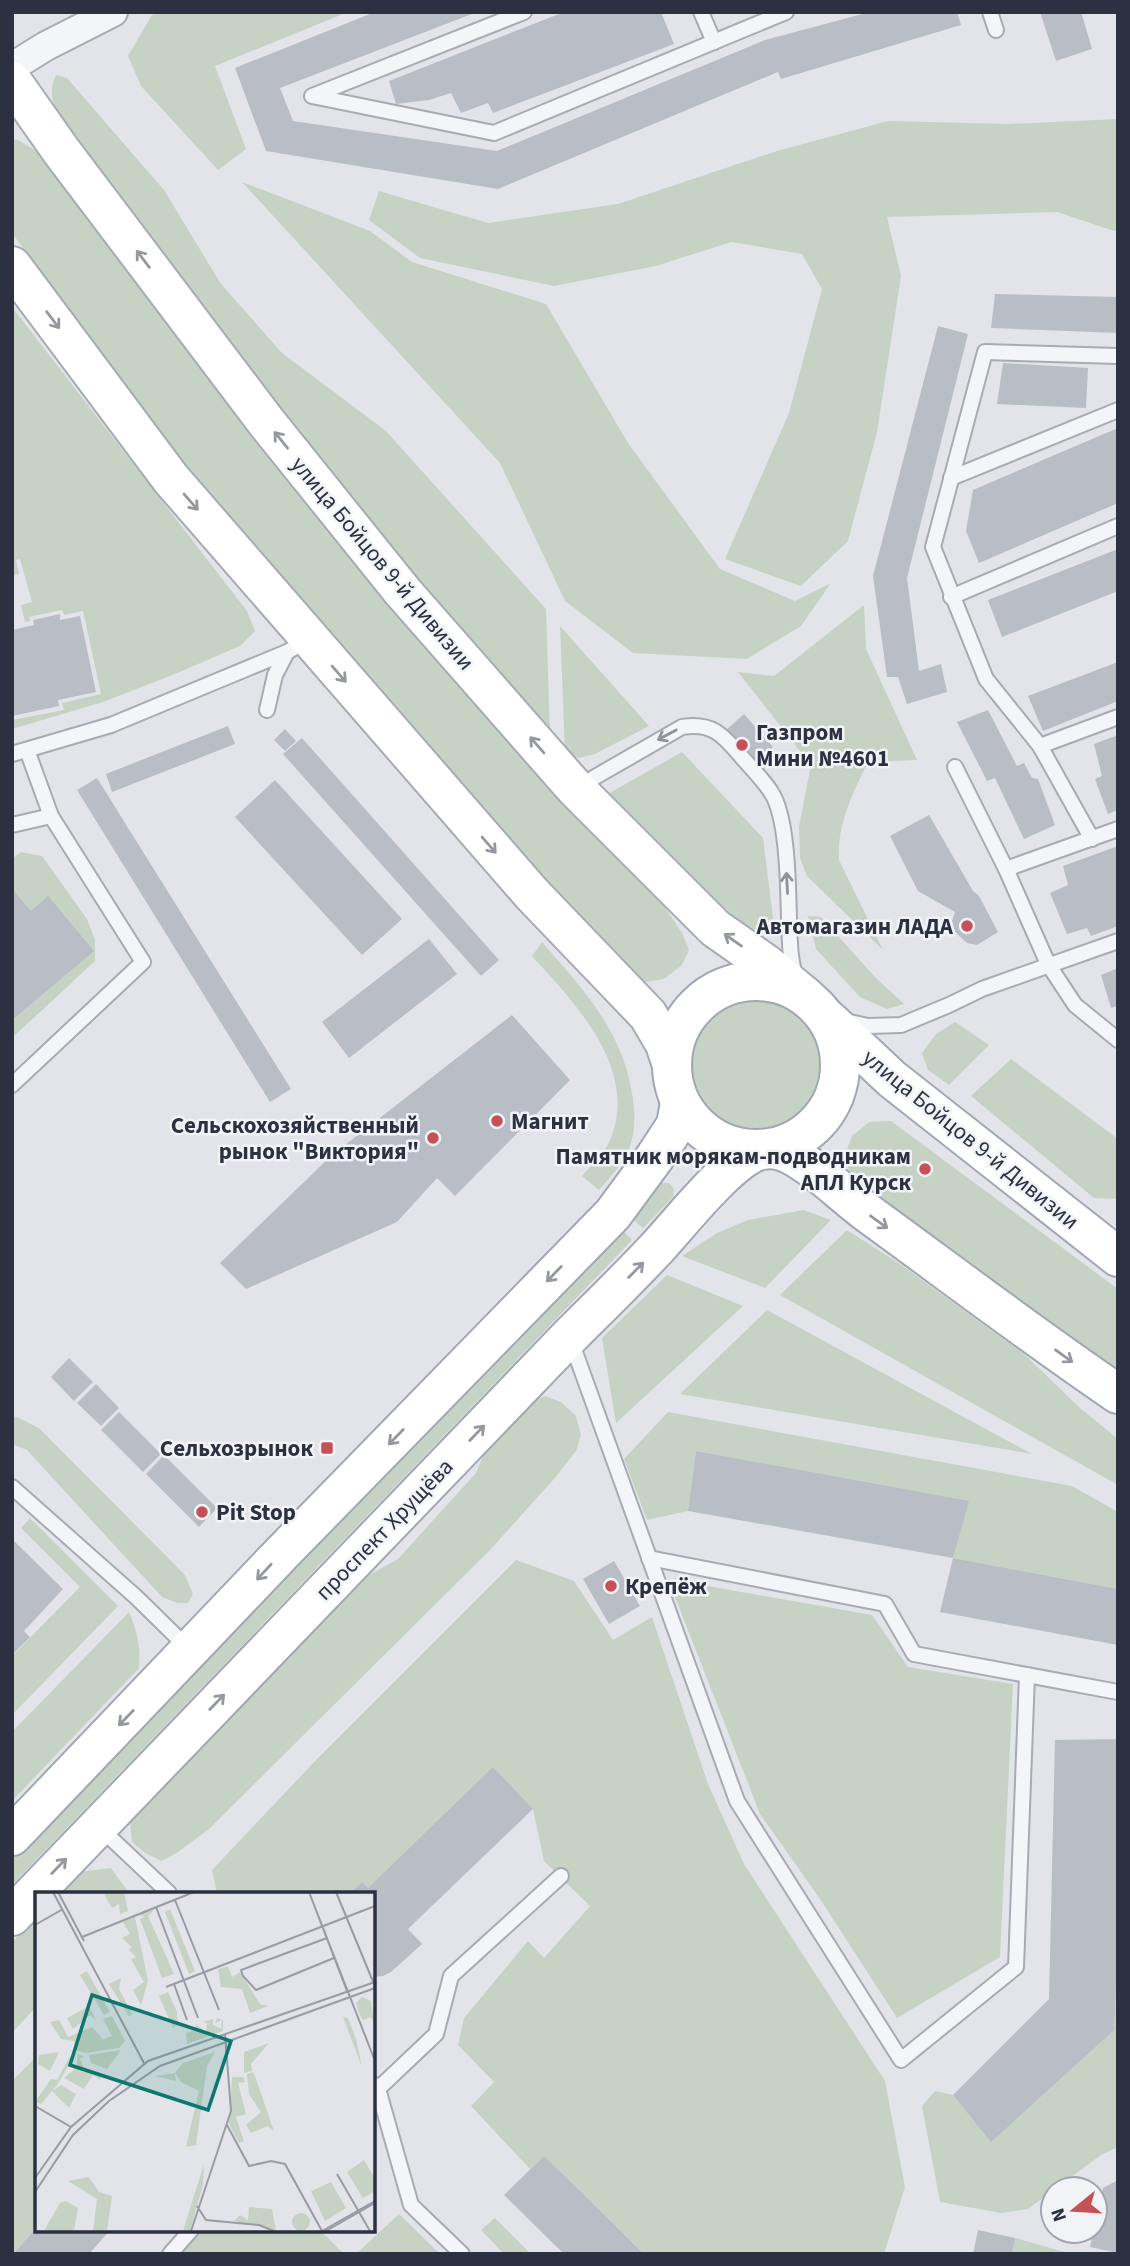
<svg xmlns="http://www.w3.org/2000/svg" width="1130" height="2266" viewBox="0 0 1130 2266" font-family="'Source Sans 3',sans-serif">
<rect width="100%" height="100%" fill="#e2e4e9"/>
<g fill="#c6d3c4">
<path d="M158 12H348L215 66 246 149 218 170 141 86 128 56 152 15Z"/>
<path d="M56 75 67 78 164 190 221 284 282 353 386 431 546 609 550 736 343 491 60 120C53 104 48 91 56 75Z"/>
<path d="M1118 119V230L1114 231 1057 212 887 217 901 276 877 432 848 541 801 586 725 559 789 413 822 289 802 254 731 242 656 266 554 286 420 258 369 220 379 191 488 223 618 204 777 151 888 121 1009 124Z"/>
<path d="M12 139 18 140 35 150 328 532 506 739 662 903 682 933 689 950 682 965 664 979 645 982 624 970 383 698 185 467 12 233Z"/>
<path d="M242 182 370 231 412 262 546 304 628 443 720 569 795 601 831 583 801 626 747 659 633 653 565 601 500 463Z"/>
<path d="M12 307 247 611 255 631 240 646 175 674 103 702 12 729V720L64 710 62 703 101 694 83 611 64 615 62 610 29 617 30 621 25 622 21 605 32 602 20 559 16 560 19 574 12 575Z"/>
<path d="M864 605 866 649 917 760 868 762C853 793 837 824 839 860L883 950 807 876 800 858 799 826 811 765 738 672 774 676Z"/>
<path d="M560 626 649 726 595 754 579 758 565 752Z"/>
<path d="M682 752 763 838 775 934 749 928 692 881 606 795Z"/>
<path d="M21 852 42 856 87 919 95 940V961L12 1038V859Z"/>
<path d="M808 916 821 917 875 977 904 1004 887 1009 860 997 816 949Z"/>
<path d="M542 942C582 988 622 1030 632 1093 635 1110 636 1129 630 1146 625 1162 610 1177 599 1190L582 1176C591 1165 606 1152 611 1138 638 1068 575 1003 532 956Z"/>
<circle cx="756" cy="1063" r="67"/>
<path d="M955 1022 989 1045 949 1085 928 1070 922 1053 936 1034Z"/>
<path d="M1011 1059 1118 1139V1199L1094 1198 971 1096Z"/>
<path d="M891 1121 1118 1289V1372L968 1269 849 1172 845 1155 852 1136 869 1122Z"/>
<path d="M661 1183H669L674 1189 673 1197 643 1228 629 1216Z"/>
<path d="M804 1210 831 1220 765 1288 682 1256 717 1233 748 1220Z"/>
<path d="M619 1227 632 1240 12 1885V1860Z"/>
<path d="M847 1230 900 1264 1023 1353 1080 1408 1118 1439V1485L780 1295Z"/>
<path d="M667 1275 743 1306 616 1423 602 1338Z"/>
<path d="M767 1310 1032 1454 680 1394Z"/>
<path d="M545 1396 561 1402 576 1416 581 1435 576 1451 554 1479 490 1550 209 1829 178 1852 162 1861 145 1853 132 1842 129 1814 369 1575 398 1559 476 1473 488 1444 522 1406Z"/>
<path d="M668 1412 1072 1486 1118 1512V1589L953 1558 968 1502 696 1451 688 1511 647 1520 624 1459Z"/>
<path d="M17 1417 39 1428 185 1575 193 1594 188 1603H177L162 1597 27 1450 12 1444V1418Z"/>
<path d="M30 1518 118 1606 13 1714 12 1656 80 1587 21 1528Z"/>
<path d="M516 1560 574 1581 613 1640 652 1617 708 1784 744 1864 885 2081 905 2187 884 2254H644L544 2156 530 2169 471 2106 494 2082 458 2045 464 2018 528 1941 544 1958 590 1906 544 1861 533 1809 493 1768 368 1888 362 1882 350 1893H217L212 1870 317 1759Z"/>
<path d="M668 1579 872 1615 908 1667 1013 1684 1000 1957 897 2018 820 1899 760 1814Z"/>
<path d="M129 1612C137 1631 141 1647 139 1668L12 1801V1732Z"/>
<path d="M111 1868 129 1893H58L78 1872Z"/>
<path d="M37 1916V2006L12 2033V1942Z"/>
<path d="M1118 1935V2147L1101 2155 1028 2209 1001 2213 940 2202 922 2106 935 2091 953 2095 991 2141Z"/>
<path d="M37 2056V2227L15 2252 12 2249V2081Z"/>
<path d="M399 2214 440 2254H356Z"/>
<path d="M495 2218 531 2254H504L481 2230Z"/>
<path d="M200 2229H319L344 2254H178Z"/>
<path d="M1015 2238 1072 2254H1012Z"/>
</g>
<g fill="#b9bdc6">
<path d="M375 12H477L280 88 293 121 497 151 765 40 870 12H957L961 25 781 79 778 72 498 189 266 151 235 68Z"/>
<path d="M564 12H661L674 44 493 113 488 103 461 113 451 93 429 100 396 104 389 81Z"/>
<path d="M1040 12H1081L1092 49 1056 61Z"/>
<path d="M995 294 1118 297V333L991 328Z"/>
<path d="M938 326 968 334 907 578 919 671 941 664 947 692 907 704 898 677H887L873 576Z"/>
<path d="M1003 363 1088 368 1086 408 997 404Z"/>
<path d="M1118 428V503L979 563 966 531 973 490Z"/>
<path d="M1118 549V591L1002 637 988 600Z"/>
<path d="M60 614V620L80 616 96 692 58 700 59 706 12 716V630L34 625 33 620Z"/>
<path d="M1118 662V701L1043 731 1028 696Z"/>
<path d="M988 710 1017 766 1024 763 1032 778 1038 779 1055 825 1024 839 995 778 987 781 957 722Z"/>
<path d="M744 714 773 747 745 772 716 739Z"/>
<path d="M228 726 235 744 112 792 106 774Z"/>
<path d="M285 729 296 741 285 751 274 740Z"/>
<path d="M1118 735V810L1108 814 1095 779 1102 776 1094 744Z"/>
<path d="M302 738 499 960 481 976 283 754Z"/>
<path d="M97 778 291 1089 270 1102 77 790Z"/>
<path d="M275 780 402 919 362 955 235 817Z"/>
<path d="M929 815 973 891 979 896 998 932 977 945 967 943 955 932 952 921 955 912 918 891 890 836Z"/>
<path d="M1118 846V926L1091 936 1087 928 1067 934 1050 893 1068 885 1063 866Z"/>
<path d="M12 889 31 911 48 896 94 951 12 1020Z"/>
<path d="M429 939 457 974 349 1058 322 1022Z"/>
<path d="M1118 968V1006L1111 1008 1101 975Z"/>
<path d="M512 1015 570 1080 455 1196 437 1178 397 1222 246 1289 220 1263 331 1156Z"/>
<path d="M69 1358 93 1382 74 1401 51 1377Z"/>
<path d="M96 1384 119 1408 101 1426 77 1403Z"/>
<path d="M119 1412 161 1454 143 1472 101 1430Z"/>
<path d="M696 1451 969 1501 953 1558 688 1511Z"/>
<path d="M164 1455 217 1508 199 1527 146 1474Z"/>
<path d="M14 1541 63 1589 24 1631 30 1637 12 1655V1543Z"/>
<path d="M953 1558 1118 1589V1645L940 1612Z"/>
<path d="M614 1561 640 1606 609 1624 583 1579Z"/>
<path d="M1118 1739V1935L1114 2030 991 2142 953 2095 1049 1999 1055 1740Z"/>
<path d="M493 1767 533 1809 408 1929 422 1944 391 1972 383 1976 373 1977V1893H350L362 1882 368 1888Z"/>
<path d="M544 2156 575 2186 644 2254H564L504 2195Z"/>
<path d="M1118 2180V2253L1090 2247 1103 2188Z"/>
<path d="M37 2227V2229H111L89 2254H17L15 2252Z"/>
<path d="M978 2230 1015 2238 1012 2254H973Z"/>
</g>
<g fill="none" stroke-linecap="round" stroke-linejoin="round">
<g stroke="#a7abb3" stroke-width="18">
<g id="lane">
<path d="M524 12 312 96 494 133 786 12"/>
<path d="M701 12 714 42"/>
<path d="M990 12 996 30"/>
<path d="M951 478 1118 410"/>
<path d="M951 597 1118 526"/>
<path d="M267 710 275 675 287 652"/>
<path d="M1040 746 1118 717"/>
<path d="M12 754 111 725 287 652 308 640"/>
<path d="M955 767 1006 869 1048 964 1075 1005 1118 1040"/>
<path d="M576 788 682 727C711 722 722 734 740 755 750 767 763 779 771 792 788 817 788 887 789 918 790 937 789 959 796 977"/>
<path d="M12 825 51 816"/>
<path d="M1092 839 1040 746 986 679 933 547 985 352 1118 356"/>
<path d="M1006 869 1118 829"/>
<path d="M845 1021 868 1026 901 1025 949 1005 982 989 1118 941"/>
<path d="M12 1085 143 962 51 816 27 750"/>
<path d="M571 1341 737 1801 901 2060 1016 1967 1027 1675"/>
<path d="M12 1487 136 1597 189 1649"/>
<path d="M649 1558 885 1604 914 1654 1118 1692"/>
<path d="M99 1827 169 1893"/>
<path d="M373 2084 378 2089 436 2034 451 1976 561 1876"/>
<path d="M378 2089 411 2205 462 2254"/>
<path d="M170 2254 192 2229"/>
</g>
</g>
<g stroke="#a7abb3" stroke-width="32">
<path id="street" d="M12 67 46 46 113 12"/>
</g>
<g stroke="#a7abb3" stroke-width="42">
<g id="secondary">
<path d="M12 81 62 152 267 423 403 592 575 788 715 928 766 964 806 997"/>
<path d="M12 266 171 479 532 894 648 1015 665 1044 671 1062"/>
</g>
</g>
<g stroke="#a2a7b4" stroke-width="42">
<g id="primary">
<circle cx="756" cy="1065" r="84"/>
<path d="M828 1019 892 1079 1118 1257"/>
<path d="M12 1836 283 1552 613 1214 655 1157 676 1125 680 1103"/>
<path d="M12 1916 569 1337C598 1308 627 1280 655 1250 678 1226 731 1156 762 1150 772 1148 784 1151 793 1156 822 1172 846 1198 873 1217 954 1276 1034 1337 1118 1394"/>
</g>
</g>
<use href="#lane" stroke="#f4f5f8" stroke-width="14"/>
<use href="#street" stroke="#f4f5f8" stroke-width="28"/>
<use href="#secondary" stroke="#fff" stroke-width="38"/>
<use href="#primary" stroke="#fff" stroke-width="38"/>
</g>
<defs><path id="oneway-shaft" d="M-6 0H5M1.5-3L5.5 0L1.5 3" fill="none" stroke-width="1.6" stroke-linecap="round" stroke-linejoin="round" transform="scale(1.75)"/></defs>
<g stroke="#9598a0">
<use href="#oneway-shaft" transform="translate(143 259) rotate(-127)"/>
<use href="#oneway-shaft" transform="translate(53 320) rotate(53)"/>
<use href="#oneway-shaft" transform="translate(281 440) rotate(-129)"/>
<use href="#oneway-shaft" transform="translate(191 502) rotate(49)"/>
<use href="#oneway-shaft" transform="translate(339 674) rotate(49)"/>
<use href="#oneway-shaft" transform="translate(537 745) rotate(-131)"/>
<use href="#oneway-shaft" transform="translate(489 845) rotate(49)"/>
<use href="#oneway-shaft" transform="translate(733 940) rotate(-145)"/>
<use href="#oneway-shaft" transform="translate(879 1222) rotate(36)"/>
<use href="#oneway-shaft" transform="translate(636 1270) rotate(-45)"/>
<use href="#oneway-shaft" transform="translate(554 1274) rotate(134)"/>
<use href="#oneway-shaft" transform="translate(1064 1356) rotate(36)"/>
<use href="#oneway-shaft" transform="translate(477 1433) rotate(-46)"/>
<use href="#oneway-shaft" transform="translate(396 1437) rotate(134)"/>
<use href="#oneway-shaft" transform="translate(264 1572) rotate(133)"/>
<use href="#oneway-shaft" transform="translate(217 1702) rotate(-46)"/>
<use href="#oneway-shaft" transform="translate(126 1718) rotate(134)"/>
<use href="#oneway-shaft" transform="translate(59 1866) rotate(-46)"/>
</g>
<g stroke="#90939c">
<use href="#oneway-shaft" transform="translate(667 735) rotate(152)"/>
<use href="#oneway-shaft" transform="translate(787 883) rotate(-93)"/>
</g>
<g fill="#c55056" stroke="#f1f3f7" stroke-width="2.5">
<circle cx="742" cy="745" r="7"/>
<circle cx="967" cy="926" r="7"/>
<circle cx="497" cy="1121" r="7"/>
<circle cx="433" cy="1138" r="7"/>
<circle cx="925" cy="1169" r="7"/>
<rect x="320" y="1441" width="14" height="14" rx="3.5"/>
<circle cx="202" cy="1512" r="7"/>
<circle cx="611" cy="1586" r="7"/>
</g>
<g text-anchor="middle" stroke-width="5" stroke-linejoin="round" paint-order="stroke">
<g font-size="23" fill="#2b3140" stroke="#f1f3f7">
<text transform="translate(383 563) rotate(50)" y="8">улица Бойцов 9-й Дивизии</text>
<text transform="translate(971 1139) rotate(39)" y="8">улица Бойцов 9-й Дивизии</text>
<text transform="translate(384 1529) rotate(-46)" y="8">проспект Хрущёва</text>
</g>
<g font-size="23" font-weight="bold" fill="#2b3140" stroke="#f1f3f7" text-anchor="start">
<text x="756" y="740">Газпром<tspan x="756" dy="26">Мини №4601</tspan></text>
<text x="953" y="934" text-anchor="end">Автомагазин ЛАДА</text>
<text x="511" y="1129">Магнит</text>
<text x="419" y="1133" text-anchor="end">Сельскохозяйственный<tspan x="419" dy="26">рынок "Виктория"</tspan></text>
<text x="911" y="1164" text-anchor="end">Памятник морякам-подводникам<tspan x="911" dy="26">АПЛ Курск</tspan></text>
<text x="313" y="1456" text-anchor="end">Сельхозрынок</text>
<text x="216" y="1520">Pit Stop</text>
<text x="625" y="1594">Крепёж</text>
</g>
</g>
<g transform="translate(35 1892)">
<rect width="340" height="340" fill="#e2e4e9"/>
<path d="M68 0H89L93 19 85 22 84 12 77 16ZM135 17 160 79 154 82 130 20ZM119 18 113 24 139 82 127 86 105 27 110 25 103 22ZM100 25 113 89 106 113 98 98 109 90 96 67 101 65 94 58 97 55 87 46 95 42 88 30ZM193 74 197 85 205 80 225 112 233 114 215 121 207 97 186 95 183 77ZM52 79 75 120 69 123 45 83ZM86 86 84 97 97 122 102 120 94 124 74 92ZM133 100 142 120 143 133 138 136 124 104ZM327 105 336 109 339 131 336 125 328 128 324 121 321 111ZM52 110 61 128 55 123 38 137 32 126 51 116ZM77 124 90 149 84 156 51 161 40 158 39 149 26 147 15 130 24 128 33 145 57 135 68 147 77 144 68 127ZM308 125 313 126 321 147 327 175ZM182 126 188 128V139L152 152 151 141V132V141L160 138 161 132 171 140 172 131 167 130 178 127V133L186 137 187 128 180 131ZM234 151 216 172 217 179 209 181V160ZM86 158 72 177 56 171 54 163ZM24 160 15 179 3 172 4 163ZM180 160 172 174 161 253 151 255 164 199 146 190 140 181 141 189 120 184 140 181 148 171ZM42 162 49 164 45 167 49 176 67 183 65 188 58 183 49 197 29 186 42 175ZM35 164 38 166 22 193 6 212 0 210 16 187 22 188ZM218 180 220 184 239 239 233 234 216 241 211 233 226 220 214 202 212 182ZM197 185H208L210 190 203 191 211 222 201 225 209 249 204 251 194 232ZM26 193 41 202 34 216 17 199ZM329 268 339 285 340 299 328 306 312 280ZM169 272 168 293 155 339H148ZM54 285 64 300 77 304 72 339H58L62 307 33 289ZM296 290 311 316 290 329 276 299ZM31 309 43 316 39 339H9L25 311ZM214 315 237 317 241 338 199 329 205 323 213 328ZM257 330a9 9 0 1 1 18 0a9 9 0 1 1-18 0Z" fill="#c6d3c4"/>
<path fill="none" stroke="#999ca5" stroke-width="2" d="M18 0 110 173M23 0 49 49M274 0 312 99M274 0 340 169M301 0 339 92M140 8 184 118M121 15 163 126M0 33 28 17M47 45 159 0M292 46 206 78 208 84 221 98 299 66M139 92 152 128M131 95 340 14M0 214 36 235M192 233 214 274 236 269 250 272 287 339M302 282 335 339M0 286 36 235 113 169 340 90M0 300 38 243 74 209 125 174 340 96M162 314 171 328 224 333 239 339M156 339 196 219 190 142M287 339 340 309M291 339 340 311"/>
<path fill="#0f766e" fill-opacity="0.15" stroke="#0f766e" stroke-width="3.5" d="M57 103 196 149 173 218 35 173Z"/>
<rect width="340" height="340" fill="none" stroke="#2b3140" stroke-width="3.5"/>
</g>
<rect width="1130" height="2266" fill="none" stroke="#2b3140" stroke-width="28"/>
<g transform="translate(1074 2210) rotate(252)"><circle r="33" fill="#f1f3f7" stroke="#a2a5ae" stroke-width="2"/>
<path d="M0-5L12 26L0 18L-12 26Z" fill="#c55056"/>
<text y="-10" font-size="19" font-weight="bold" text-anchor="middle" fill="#2b3140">N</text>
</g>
</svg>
